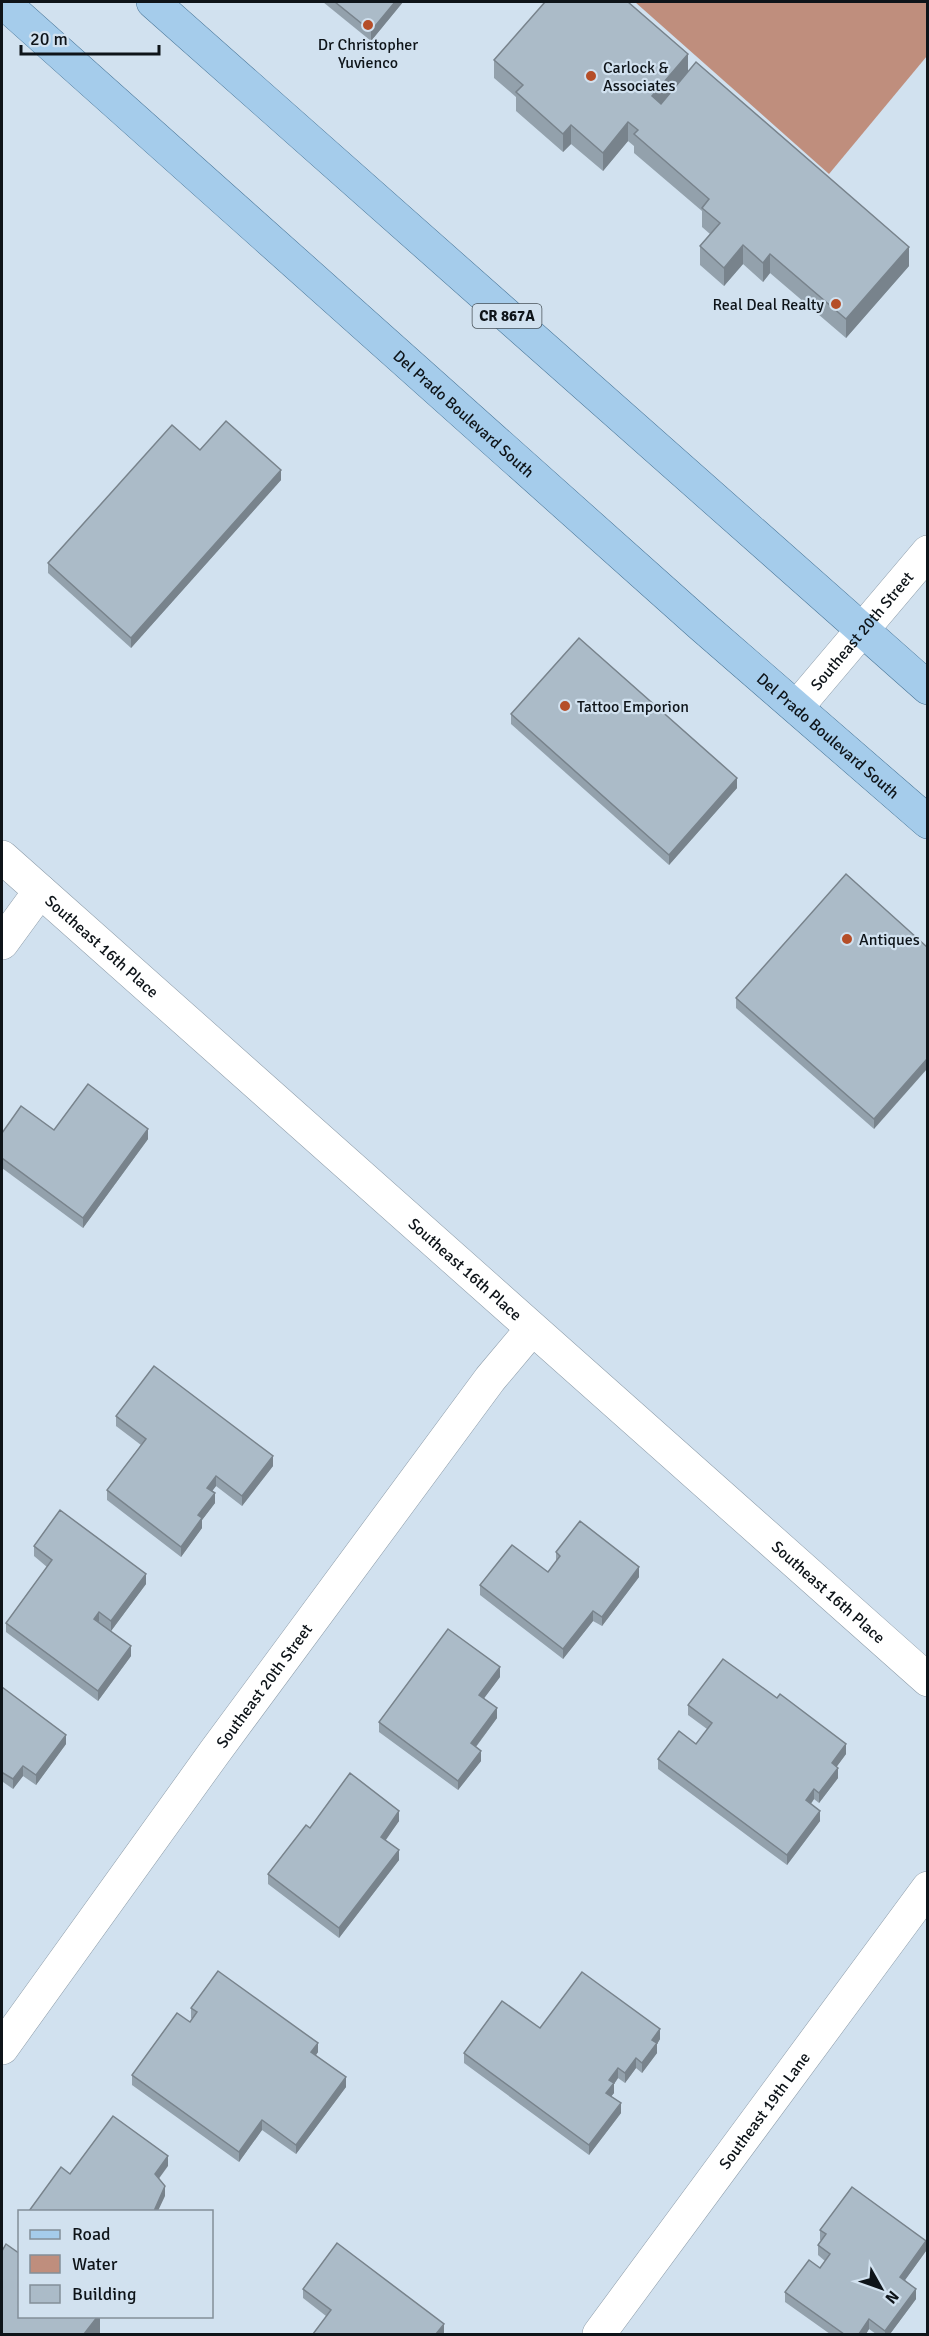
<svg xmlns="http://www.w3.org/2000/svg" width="929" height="2336" viewBox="0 0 929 2336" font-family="Signika,sans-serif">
<rect width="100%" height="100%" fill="#d1e1ef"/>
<path fill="#bf8e7d" d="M635 2H927V56L829 174Z"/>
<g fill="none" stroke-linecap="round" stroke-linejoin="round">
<g stroke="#8d9ca9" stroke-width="34">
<g id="minor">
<path id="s1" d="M797 707 928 552"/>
<path id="s2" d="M2 857 928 1680"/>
<path d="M2 943 40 891"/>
<path id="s3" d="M2 2048 214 1753 490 1379 532 1329"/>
<path id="s4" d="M599 2334 928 1888"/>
</g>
</g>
<g stroke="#497698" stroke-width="34">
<g id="major">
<path id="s5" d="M3 2 701 625 928 822"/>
<path d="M153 2 928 688"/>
</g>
</g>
<use href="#minor" stroke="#fff" stroke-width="33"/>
<use href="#major" stroke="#a5cceb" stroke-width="33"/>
</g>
<g fill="#93a1ac">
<path d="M323 2H403L371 41Z"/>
<path d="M494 60 688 72 909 266 846 338 770 273 763 282 743 264 724 286 700 265V246L710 234 702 227V211L634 153V146L628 141 603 171 571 144 563 152 516 111V97L494 78Z"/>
<path d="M200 450 281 480 131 648 48 573V563Z"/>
<path d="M511 714 737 788 669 865 511 724Z"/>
<path d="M927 947 874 1129 736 1008V998Z"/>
<path d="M54 1130 148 1139 83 1228 2 1168V1133Z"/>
<path d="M116 1416 273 1466 242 1506 216 1486 212 1491 215 1503 202 1520V1528L181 1557 107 1500V1490L141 1445 116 1426Z"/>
<path d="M34 1546 146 1584 111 1631 131 1656 98 1701 6 1632V1623L47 1567 34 1556Z"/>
<path d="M556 1552 639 1577 602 1626 593 1621 563 1659 480 1595V1585L548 1572 556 1562Z"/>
<path d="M500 1677 484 1698 497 1718 476 1747 481 1761 458 1790 379 1732V1722Z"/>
<path d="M2 1687 66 1744 36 1785 23 1776 13 1789 3 1782Z"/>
<path d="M688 1705 846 1754 837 1766 838 1778 819 1803 814 1799 811 1804 820 1821 787 1865 658 1769V1759L696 1744 707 1729 688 1715Z"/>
<path d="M399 1821 385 1840 399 1860 339 1938 268 1884V1874L310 1828Z"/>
<path d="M191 2008 318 2052 316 2055 346 2087 296 2154 262 2130 239 2162 132 2085V2075L190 2022 192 2019 191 2018Z"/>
<path d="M540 2028 660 2039 657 2044V2053L642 2073 636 2068 625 2083 618 2078 614 2084V2093L611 2096 621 2113 589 2155 464 2063V2053Z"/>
<path d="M820 2230 926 2251 905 2280 916 2299 890 2334H876L869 2329 866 2334H830L785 2302V2292L820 2268 825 2261 818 2255V2245L821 2240H820Z"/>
<path d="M303 2289 444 2334 326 2316 303 2298Z"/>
</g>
<g fill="#78838c">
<path d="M395 2H403L371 41V31Z"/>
<path d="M688 54V73L652 115V96Z"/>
<path d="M628 122V141L603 171V153Z"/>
<path d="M571 125V144L563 152V134Z"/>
<path d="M743 245V264L724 286V268Z"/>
<path d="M909 247V266L846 338V319Z"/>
<path d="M770 254V273L763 282V263Z"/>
<path d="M281 470V480L131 648V638Z"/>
<path d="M737 778V788L669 865V855Z"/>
<path d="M927 1059V1069L874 1129V1119Z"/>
<path d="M148 1129V1139L83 1228V1218Z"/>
<path d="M273 1456V1466L242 1506V1496Z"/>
<path d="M216 1476V1486L207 1498V1488Z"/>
<path d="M215 1493V1503L202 1520V1528L181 1557V1547L198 1515Z"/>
<path d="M639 1567V1577L602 1626V1617Z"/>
<path d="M146 1574V1584L111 1631V1621Z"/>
<path d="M593 1611V1621L563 1659V1649Z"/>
<path d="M99 1612V1622L94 1619Z"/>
<path d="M131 1646V1656L98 1701V1691Z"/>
<path d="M500 1667V1677L479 1705V1695Z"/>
<path d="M497 1708V1718L471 1753V1743Z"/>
<path d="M66 1735V1744L36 1785V1775Z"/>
<path d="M846 1744V1754L832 1773V1763Z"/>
<path d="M481 1751V1761L458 1790V1781Z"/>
<path d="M23 1766V1776L13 1789V1779Z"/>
<path d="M838 1768V1778L819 1803V1793Z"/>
<path d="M814 1789V1799L806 1810V1800Z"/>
<path d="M399 1811V1821L381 1847V1837Z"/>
<path d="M820 1811V1821L787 1865V1855Z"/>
<path d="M399 1850V1860L339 1938V1928Z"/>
<path d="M660 2029V2039L657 2044V2053L642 2073V2063L652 2040Z"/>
<path d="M318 2043V2052L311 2062V2052Z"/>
<path d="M636 2058V2068L625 2083V2073Z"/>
<path d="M618 2068V2078L614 2084V2093L606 2103V2093L609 2080Z"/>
<path d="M346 2077V2087L296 2154V2145Z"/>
<path d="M621 2103V2113L589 2155V2145Z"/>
<path d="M262 2120V2130L239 2162V2152Z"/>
<path d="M168 2156V2166L155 2184V2174Z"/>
<path d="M165 2186V2196L158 2211H154Z"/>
<path d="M926 2241V2251L900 2287V2277Z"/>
<path d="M916 2289V2299L890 2334H885V2331Z"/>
<path d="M98 2316H100V2333L98 2334H84Z"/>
<path d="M869 2319V2329L866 2334H859Z"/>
<path d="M444 2324V2334H436Z"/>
</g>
<g fill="#abbbc8" stroke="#78838c" stroke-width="1.5">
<path d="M335 2H395L371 31Z"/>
<path d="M545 2H628L688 54 652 96 661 104 696 62 909 247 846 319 770 254 763 263 743 245 724 268 700 246 720 223 702 208 709 199 634 134 638 130 628 122 603 153 571 125 563 134 516 92 523 85 494 60Z"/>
<path d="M226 421 281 470 131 638 48 563 172 425 200 450Z"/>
<path d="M579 638 737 778 669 855 511 714Z"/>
<path d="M846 874 927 947V1059L874 1119 736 998Z"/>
<path d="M88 1084 148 1129 83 1218 2 1158V1133L21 1106 54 1130Z"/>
<path d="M154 1366 273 1456 242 1496 216 1476 207 1488 215 1493 198 1515 202 1518 181 1547 107 1490 146 1439 116 1416Z"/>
<path d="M60 1510 146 1574 111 1621 99 1612 94 1619 131 1646 98 1691 6 1623 52 1560 34 1546Z"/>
<path d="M580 1521 639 1567 602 1617 593 1611 563 1649 480 1585 512 1545 548 1572 560 1556 556 1552Z"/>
<path d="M448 1629 500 1667 479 1695 497 1708 471 1743 481 1751 458 1781 379 1722Z"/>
<path d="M723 1659 777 1698 780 1694 846 1744 832 1763 838 1768 819 1793 814 1789 806 1800 820 1811 787 1855 658 1759 679 1731 696 1744 712 1723 688 1705Z"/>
<path d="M2 1687 66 1735 36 1775 23 1766 13 1779 3 1773 2 1774Z"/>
<path d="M350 1773 399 1811 381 1837 399 1850 339 1928 268 1874 306 1825 310 1828Z"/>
<path d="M218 1971 318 2043 311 2052 346 2077 296 2145 262 2120 239 2152 132 2075 177 2013 190 2022 197 2012 191 2008Z"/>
<path d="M582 1972 660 2029 652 2040 657 2043 642 2063 636 2058 625 2073 618 2068 609 2080 614 2083 606 2093 621 2103 589 2145 464 2053 502 2001 540 2028Z"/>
<path d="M113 2116 168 2156 155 2174 165 2186 154 2211H29L61 2167 70 2174Z"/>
<path d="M852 2187 926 2241 900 2277 916 2289 885 2331 869 2319 859 2334H844L785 2292 809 2260 820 2268 830 2254 818 2245 826 2234 820 2230Z"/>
<path d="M337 2243 444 2324 436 2334H313L331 2310 303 2289Z"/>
<path d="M6 2244 20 2254V2316H98L84 2334H2V2251Z"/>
</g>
<g fill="#b54e28" stroke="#d1e1ef" stroke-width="2">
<circle cx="368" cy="25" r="6"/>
<circle cx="591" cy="76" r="6"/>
<circle cx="836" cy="304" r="6"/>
<circle cx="565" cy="706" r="6"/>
<circle cx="847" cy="939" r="6"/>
</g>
<g text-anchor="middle" stroke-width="4.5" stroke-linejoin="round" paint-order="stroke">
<rect fill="#d1e1ef" stroke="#485259" stroke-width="1.5" x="472.5" y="304" width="69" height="24" rx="4.5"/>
<g font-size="15" font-weight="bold" fill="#0e1419">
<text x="507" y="321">CR 867A</text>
</g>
<g font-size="16" fill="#0e1419" stroke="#d1e1ef" text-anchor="start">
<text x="368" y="50" text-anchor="middle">Dr Christopher<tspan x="368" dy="18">Yuvienco</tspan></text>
<text x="603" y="73">Carlock &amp;<tspan x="603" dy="18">Associates</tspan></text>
<text x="824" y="310" text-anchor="end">Real Deal Realty</text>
<text x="577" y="712">Tattoo Emporion</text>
<text x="859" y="945">Antiques</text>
</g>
<g font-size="16" fill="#0e1419" stroke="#d1e1ef">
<text dy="6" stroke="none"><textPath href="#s5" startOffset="618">Del Prado Boulevard South</textPath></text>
<text dy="6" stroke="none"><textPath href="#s1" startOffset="100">Southeast 20th Street</textPath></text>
<text dy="6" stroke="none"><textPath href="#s5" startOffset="1104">Del Prado Boulevard South</textPath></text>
<text dy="6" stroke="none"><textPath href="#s2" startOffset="134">Southeast 16th Place</textPath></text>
<text dy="6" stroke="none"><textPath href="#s2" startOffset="620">Southeast 16th Place</textPath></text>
<text dy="6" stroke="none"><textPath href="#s2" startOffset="1106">Southeast 16th Place</textPath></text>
<text dy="6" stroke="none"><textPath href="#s3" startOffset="447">Southeast 20th Street</textPath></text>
<text dy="6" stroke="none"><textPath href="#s4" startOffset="278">Southeast 19th Lane</textPath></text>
</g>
</g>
<rect width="929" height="2336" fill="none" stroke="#0e1419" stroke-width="6"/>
<rect x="18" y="2210" width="195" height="108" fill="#d1e1ef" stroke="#838f99" stroke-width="1.5"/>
<rect x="30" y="2230" width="30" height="9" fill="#a5cceb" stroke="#838f99" stroke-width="1.5"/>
<text x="72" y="2240" font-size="18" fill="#0e1419">Road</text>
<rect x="30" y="2255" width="30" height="18" fill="#bf8e7d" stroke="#838f99" stroke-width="1.5"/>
<text x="72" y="2270" font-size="18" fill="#0e1419">Water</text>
<rect x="30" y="2285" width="30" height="18" fill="#abbbc8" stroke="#838f99" stroke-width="1.5"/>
<text x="72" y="2300" font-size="18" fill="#0e1419">Building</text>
<g transform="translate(881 2288) rotate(130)" stroke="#d1e1ef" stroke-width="4.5" paint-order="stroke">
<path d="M0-4.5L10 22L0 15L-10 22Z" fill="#0e1419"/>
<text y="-9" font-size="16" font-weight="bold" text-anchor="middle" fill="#0e1419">N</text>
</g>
<path d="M21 45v9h138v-9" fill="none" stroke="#0e1419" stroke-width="3"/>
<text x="30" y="45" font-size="18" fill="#0e1419" stroke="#d1e1ef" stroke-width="4.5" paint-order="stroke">20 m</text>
</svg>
